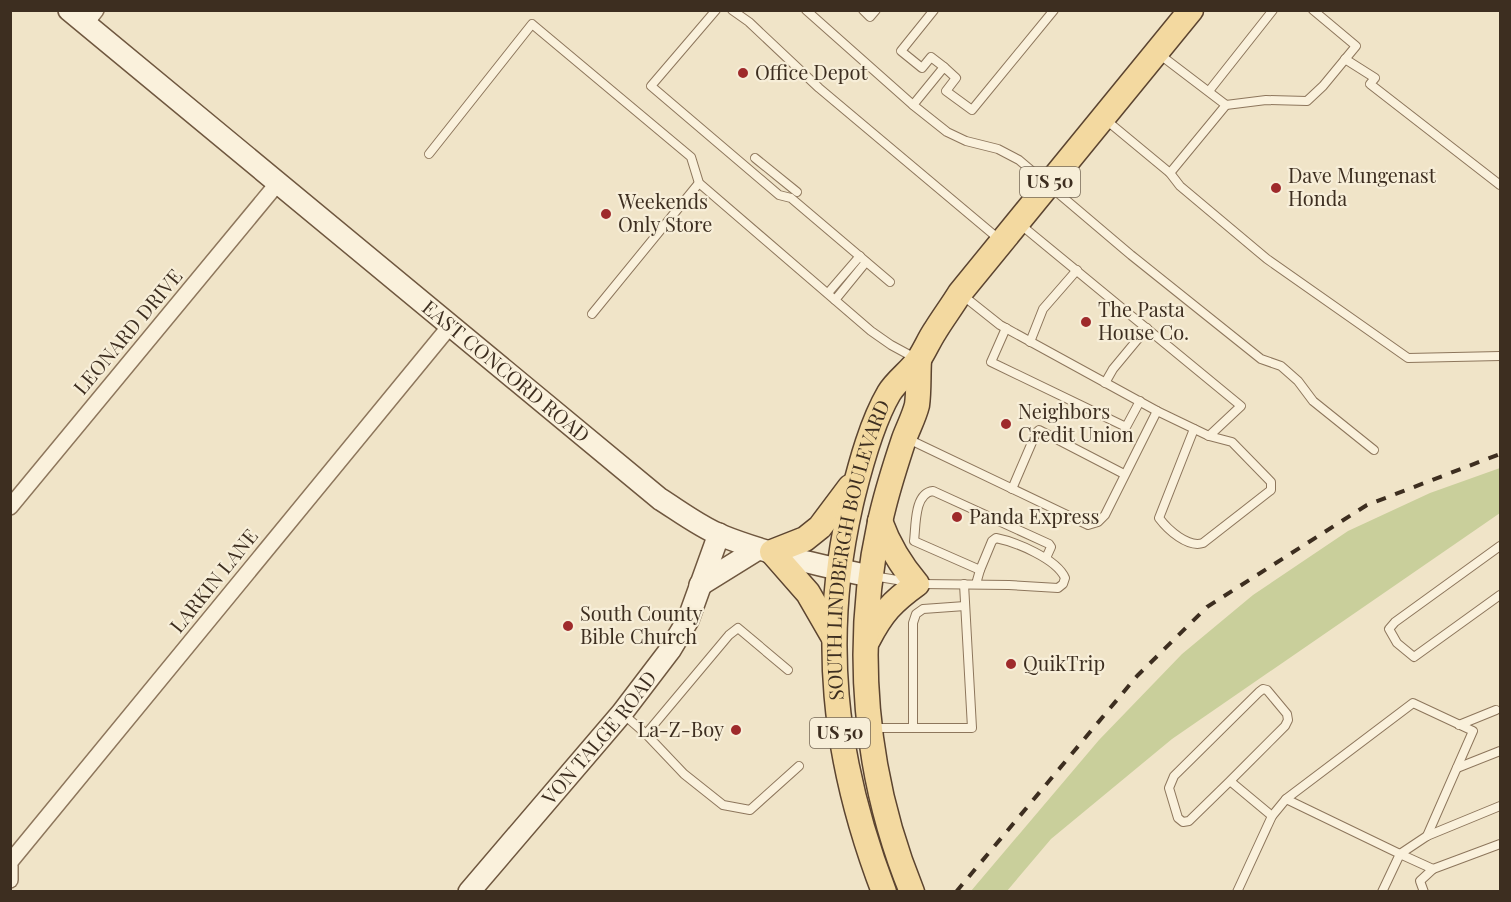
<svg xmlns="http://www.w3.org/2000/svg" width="1511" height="902" viewBox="0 0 1511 902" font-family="'Playfair Display',serif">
<rect width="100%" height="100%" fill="#f0e4c8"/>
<path fill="#c9cf9b" d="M1500 468V513L1172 739 1051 839 1007 891H971L1099 740 1182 654 1253 595 1348 531 1430 493Z"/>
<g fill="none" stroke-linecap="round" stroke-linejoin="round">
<g stroke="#8d765c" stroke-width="10">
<g id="lane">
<path d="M716 10 651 86 779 195 791 198 890 282"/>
<path d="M732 10 749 22 819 88 1000 240"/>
<path d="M806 10 913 105 947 132 966 141 998 149 1019 160 1131 255 1261 359 1281 366 1298 381 1313 401 1374 450"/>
<path d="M863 10 870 17 876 10"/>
<path d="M934 10 901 51 922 68 931 57 944 67"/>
<path d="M1159 54 1226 105 1170 173"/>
<path d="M1345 59 1375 78 1370 84 1500 185"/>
<path d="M1209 91 1273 10"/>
<path d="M913 105 944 67 956 78 946 91 972 110 1054 10"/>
<path d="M1226 105 1266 100 1307 101 1323 86 1356 46 1313 10"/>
<path d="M1106 120 1170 173 1180 186 1267 259 1408 358 1500 356"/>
<path d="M429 154 532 24 691 157 699 183 871 331 891 345 915 358"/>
<path d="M755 158 797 192"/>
<path d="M1021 225 1241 406 1209 436 1157 411"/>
<path d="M828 293 860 256"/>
<path d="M835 300 866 262"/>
<path d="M592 314 699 183"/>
<path d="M1006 328 991 362 1126 427 1140 401"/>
<path d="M1030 342 1043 309 1077 270"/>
<path d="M1105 383 1113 369 1147 328"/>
<path d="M1194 429 1159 518C1168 530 1188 548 1203 543L1271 490V482L1232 442 1209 436"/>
<path d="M906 438 1088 525 1098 522 1105 515 1157 411 1000 325 961 294"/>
<path d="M1012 489 1036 433 1039 430 1124 474"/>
<path d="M1500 546 1395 622 1389 629 1397 643 1414 657 1500 595"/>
<path d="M980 570 914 541C916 526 914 493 933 491L1049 544 1051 547 1046 558"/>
<path d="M873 576 909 582"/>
<path d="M921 584 1009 585 1058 588 1063 584 1065 578C1057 559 1016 542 996 538L992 541 980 570 976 584"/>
<path d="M622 713 646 734 684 774 723 805 750 810 799 766"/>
<path d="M1459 725 1496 710"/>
<path d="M874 728H972L964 584"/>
<path d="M913 728V623L916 614 923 609 965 606"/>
<path d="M646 734 729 635 738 628 788 670"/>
<path d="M1457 768 1500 751"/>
<path d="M1230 781 1189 821 1183 822 1178 818 1169 788 1174 776 1259 692 1263 689 1267 690 1287 714 1288 720 1285 726 1230 781 1272 816"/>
<path d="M1286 799 1413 703 1473 731 1427 836"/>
<path d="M1400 854 1427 836 1500 806"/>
<path d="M1400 854 1433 869 1500 844"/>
<path d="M1237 892 1272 816 1286 799 1400 854 1382 892"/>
<path d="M1424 892 1420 881 1433 869"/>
</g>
</g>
<g stroke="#8d765c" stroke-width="18">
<g id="street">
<path d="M85 24 96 10"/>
<path d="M10 507 277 184"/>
<path d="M10 862 450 326"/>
<path d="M10 866V880"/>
</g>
</g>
<g stroke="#6f573f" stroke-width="24">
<g id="secondary">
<path id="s1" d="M69 10 660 499C679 511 699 526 720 535 767 554 819 565 869 576"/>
<path d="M700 585 758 549"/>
<path id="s2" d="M469 892 622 713 670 650 688 620 719 534"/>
</g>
</g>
<g stroke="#5b4430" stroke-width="27">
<g id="primary">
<path d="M834 638 808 593 772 552 805 539 820 527 850 487"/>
<path d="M868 640C882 613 892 602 917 584 900 564 889 546 880 521"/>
<path id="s3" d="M884 892C833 759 819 634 853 495 861 463 872 422 889 393 897 380 911 371 919 359 925 350 929 340 935 331 943 318 952 306 960 293L1191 10"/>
<path d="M912 892C864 775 853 645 880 522 886 494 895 466 904 439 908 428 914 417 917 405 919 391 918 374 919 360"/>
</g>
</g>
<use href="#lane" stroke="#faf1dc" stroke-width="8"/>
<use href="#street" stroke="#faf1dc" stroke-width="15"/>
<use href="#secondary" stroke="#faf1dc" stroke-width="21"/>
<use href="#primary" stroke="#f3d9a0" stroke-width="24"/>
<path stroke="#3d2e20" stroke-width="4" stroke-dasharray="10 10" stroke-linecap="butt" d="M956 892 1137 676 1207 607 1367 505 1500 454"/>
</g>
<g fill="#9e2a2b" stroke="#f7eed8" stroke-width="2">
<circle cx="743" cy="73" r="6"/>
<circle cx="1276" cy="188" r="6"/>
<circle cx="606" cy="214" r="6"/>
<circle cx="1086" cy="322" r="6"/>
<circle cx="1006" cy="424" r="6"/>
<circle cx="957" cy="517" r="6"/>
<circle cx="568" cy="626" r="6"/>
<circle cx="1011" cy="664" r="6"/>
<circle cx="736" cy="730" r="6"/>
</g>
<g text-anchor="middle" stroke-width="4.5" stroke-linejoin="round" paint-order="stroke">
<g fill="#f7eed8" stroke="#756857" stroke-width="1.5">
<rect x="1020" y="167" width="60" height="30" rx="4.5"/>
<rect x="810" y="718" width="60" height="30" rx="4.5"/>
</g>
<g font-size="18" font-weight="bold" fill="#3d2e20">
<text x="1050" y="188">US 50</text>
<text x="840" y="739">US 50</text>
</g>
<g font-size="20" fill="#3d2e20" stroke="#f7eed8" text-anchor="start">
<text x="755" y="80">Office Depot</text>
<text x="1288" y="183">Dave Mungenast<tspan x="1288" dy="23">Honda</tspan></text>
<text x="618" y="209">Weekends<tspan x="618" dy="23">Only Store</tspan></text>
<text x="1098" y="317">The Pasta<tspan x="1098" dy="23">House Co.</tspan></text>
<text x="1018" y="419">Neighbors<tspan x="1018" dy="23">Credit Union</tspan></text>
<text x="969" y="524">Panda Express</text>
<text x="580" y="621">South County<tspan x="580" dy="23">Bible Church</tspan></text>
<text x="1023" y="671">QuikTrip</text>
<text x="724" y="737" text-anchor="end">La-Z-Boy</text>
</g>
<g font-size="20" fill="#3d2e20" stroke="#f7eed8">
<text transform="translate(128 332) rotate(-50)" y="7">LEONARD DRIVE</text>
<text dy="7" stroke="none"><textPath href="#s1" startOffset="567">EAST CONCORD ROAD</textPath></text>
<text dy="7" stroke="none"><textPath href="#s3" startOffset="351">SOUTH LINDBERGH BOULEVARD</textPath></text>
<text transform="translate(214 581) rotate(-51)" y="7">LARKIN LANE</text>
<text dy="7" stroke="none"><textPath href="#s2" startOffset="202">VON TALGE ROAD</textPath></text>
</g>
</g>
<rect width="1511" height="902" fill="none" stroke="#3d2e20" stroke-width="24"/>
</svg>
